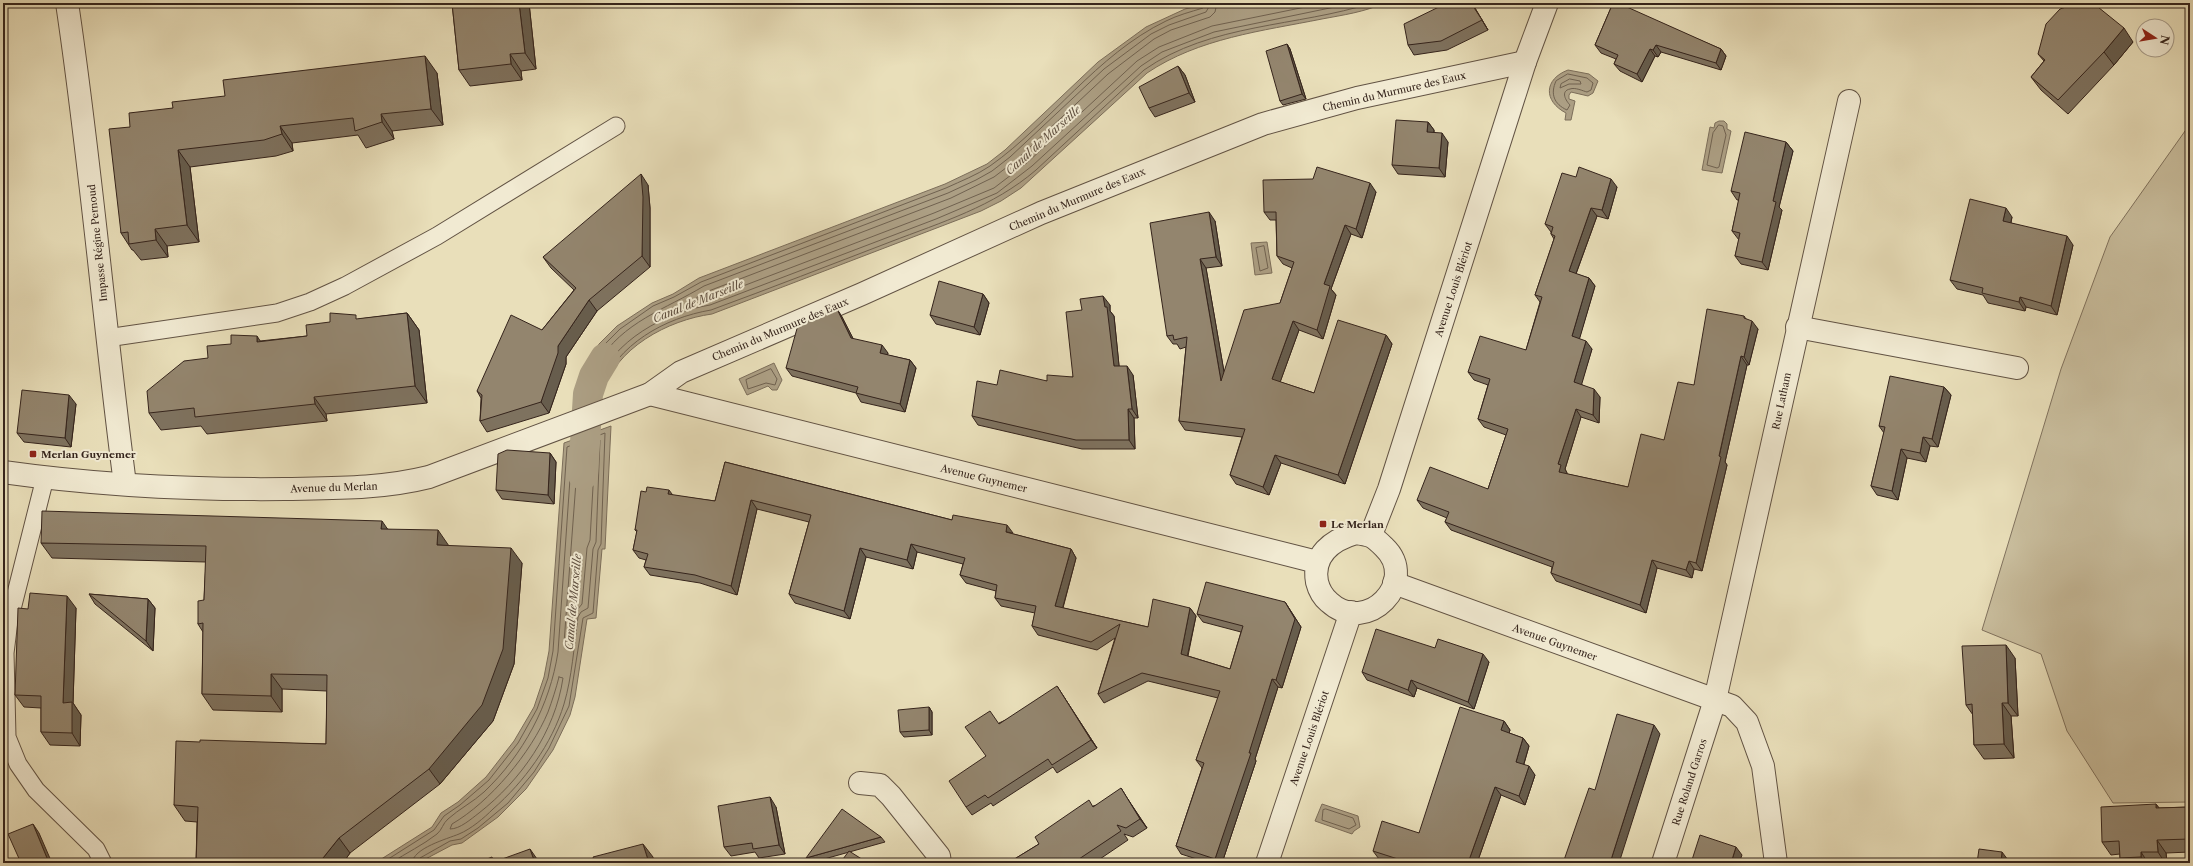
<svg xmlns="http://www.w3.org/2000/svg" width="2193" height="866" viewBox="0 0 2193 866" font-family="'Libre Caslon Text',serif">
<rect width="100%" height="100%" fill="#e9dfba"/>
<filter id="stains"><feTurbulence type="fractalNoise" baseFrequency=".005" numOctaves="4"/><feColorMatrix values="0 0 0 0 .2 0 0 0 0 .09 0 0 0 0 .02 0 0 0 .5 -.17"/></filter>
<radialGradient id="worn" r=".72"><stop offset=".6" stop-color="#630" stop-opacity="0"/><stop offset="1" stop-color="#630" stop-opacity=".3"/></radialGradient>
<path fill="#cabf9f" stroke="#80725e" d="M2190 124V802L2113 803 2067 731 2041 654 1982 630 2061 369 2110 237Z"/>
<g fill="#ac9f84" stroke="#7c6e5a">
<path d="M1209 3H1384C1365 12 1343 15 1322 19 1262 31 1199 38 1147 73L1021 188 1001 201 981 211 712 314C668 320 615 348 602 394L575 396 581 376 599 344 617 326 652 303 673 294 699 278 945 184 987 164 1005 150 1098 62 1146 27 1185 9Z"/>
<path d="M1568 70 1589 74 1598 81 1593 93 1588 96 1571 92 1569 95V99L1575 101 1571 120H1565L1566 113C1543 101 1544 79 1568 70Z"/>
<path d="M1719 121H1724L1727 124V129L1731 131 1722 173 1702 170 1710 127 1714 128 1715 123Z"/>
<path d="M1267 242 1272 273 1255 275 1251 243Z"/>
<path d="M774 363 782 380 777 390H772L768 386 747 395 739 379Z"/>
<path d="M611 426 605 549H602L596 618 587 619 575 697 570 715 553 750 526 789 498 817 462 843 452 845 418 863H375L432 827 441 813 458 802 486 777 514 741 534 707 544 677 549 651 564 443Z"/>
<path d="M1322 804 1358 816 1360 827 1354 831 1352 834 1315 821Z"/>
</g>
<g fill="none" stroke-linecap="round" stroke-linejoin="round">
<g stroke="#706250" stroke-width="1">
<path d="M1206 3 1203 8C1190 12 1178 15 1166 21 1096 55 1051 123 990 166 977 175 961 181 946 188L701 282 674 297 653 306 620 329 602 347 585 378 581 390H599C618 344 664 318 711 310 771 288 830 265 890 242 942 222 993 207 1036 170L1144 70C1211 23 1297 27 1372 3"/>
<path d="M1211 3 1206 12 1169 25 1151 34 1104 69 1010 157 992 171 976 180 948 193 704 286C666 309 622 322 598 363 594 369 589 377 588 385H595C615 340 663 313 710 305L936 219 997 193 1032 166 1141 66 1162 52 1214 32 1354 3"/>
<path d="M1217 3 1215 12 1210 17 1171 30 1154 39 1108 74 1015 161 994 177 951 198 706 292 697 297V300L709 299 934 213 994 188 1028 162 1137 61 1159 47 1212 26 1325 3"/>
<path d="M1568 74 1587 78 1593 83 1591 90 1587 92C1583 91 1575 87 1570 89 1560 91 1566 101 1570 105L1567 110C1554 104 1550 94 1556 81Z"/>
<path d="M1570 79 1580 81 1581 84H1569L1560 88 1561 84Z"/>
<path d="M1719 125 1723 126 1726 135 1719 167 1717 168 1707 165 1713 133Z"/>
<path d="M1264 246 1268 268 1260 271 1256 248Z"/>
<path d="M771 369 777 379 775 385 766 383 748 389 746 380Z"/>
<path d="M593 449 595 451 590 540 587 548 582 604 573 615 568 644 566 645 564 643 578 455Z"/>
<path d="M559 677 563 678C555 732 521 780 479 813 471 819 460 829 450 829L452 824C490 802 531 753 548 712 552 701 556 689 559 677Z"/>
<path d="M1326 809 1353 818 1356 825 1349 829 1322 820 1323 810Z"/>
<path d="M382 863 434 830 444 816 460 805 489 780 518 743 537 709 548 678 553 651 567 447 605 433 601 544 598 550 593 613 583 618 569 706 549 748 534 772 508 803 478 828 461 839 450 841 420 858 417 863"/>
<path d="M391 863C406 853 423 845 437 834 442 830 443 823 448 819 459 809 473 802 484 792 523 755 550 705 558 652L572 450 600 440 596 542 593 549 588 608 581 612 578 617C574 646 572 677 564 704 552 744 524 782 493 809 484 818 471 829 459 834 447 839 413 848 412 863"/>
</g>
<path stroke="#ac9f84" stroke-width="30" d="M583 475 588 394 594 376 605 358"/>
<g stroke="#625344" stroke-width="19">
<g id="lane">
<path d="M107 338 277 313 310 302 345 286 437 236 616 126"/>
<path d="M45 478 9 621 5 653 7 737 18 764 36 790 96 849 103 863"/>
</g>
</g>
<g stroke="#625344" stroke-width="24">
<g id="street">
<path d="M67 3C91 163 104 324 125 484"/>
<path d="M1797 327 2017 368"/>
<path d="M650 394 1317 562"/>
<path d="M3 472C96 485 191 490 284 489 333 488 381 489 429 477L650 394 681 372 862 294 1041 213 1263 124 1357 98 1525 62"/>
<path d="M1356 533C1371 535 1373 536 1384 547 1420 581 1367 637 1329 602 1323 597 1319 590 1317 582 1312 555 1332 540 1356 533Z"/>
<path d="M1371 535 1389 489 1525 62 1547 3"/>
<path d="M1394 583 1732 706 1747 722 1763 766 1776 863"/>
<path d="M860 783 880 785 891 796 939 856 940 863"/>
<path d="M1267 863 1351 612"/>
<path d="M1663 863 1715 700 1849 101"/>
</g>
</g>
<use href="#lane" stroke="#f1ead2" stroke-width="17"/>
<use href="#street" stroke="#f1ead2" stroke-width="22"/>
</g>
<g fill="#7e725f" stroke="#35241c">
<path d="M452 3H529L536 69 521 71 522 80 470 86 459 70Z"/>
<path d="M1472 3 1488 30 1447 50 1414 55 1408 45Z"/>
<path d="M1613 3 1721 49 1726 56 1721 70 1661 52 1658 57 1655 56 1642 82 1620 71 1614 64 1616 59 1601 53 1595 45Z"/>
<path d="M2133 42 2114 65 2068 114 2041 90 2031 77 2044 61 2038 54Z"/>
<path d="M1287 44 1290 49 1306 99 1283 105 1280 101Z"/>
<path d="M1178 66 1185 75 1195 102 1155 117 1149 108Z"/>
<path d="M437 73 443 125 392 131 394 139 366 148 358 135 292 143 293 151 276 156 190 167 199 242 167 246 168 257 141 260 133 250H132L121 233 130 127 173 108Z"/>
<path d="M1428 122 1434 130V132L1448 142 1445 177 1398 174 1392 165Z"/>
<path d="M1786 142 1793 151 1779 207 1782 210 1768 270 1741 264 1735 256 1739 240 1732 231 1739 200H1737L1731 191Z"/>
<path d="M1576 177 1617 187 1608 219 1597 216 1576 274 1589 278 1595 286 1579 339 1592 349 1581 384 1600 397 1599 423 1581 417 1565 469 1567 473V474L1628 487 1664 440 1694 385 1744 316 1746 319 1758 329 1749 365H1747L1725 462 1727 465 1702 571 1694 569 1692 578 1657 568 1646 613 1556 581 1551 573 1552 567 1451 530 1445 522 1447 518 1423 508 1417 500 1488 489 1506 435 1484 427 1478 419 1488 385 1474 380 1468 372 1526 350 1540 302 1535 295 1554 239 1551 234V232L1545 224Z"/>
<path d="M648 185 650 208V267L597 311 566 357V364L549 413 487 432 480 421 481 398 477 391 542 330 574 290 551 268 543 257Z"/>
<path d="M1376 192 1362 238 1351 234 1331 289 1336 295 1323 339 1299 330 1280 382 1314 393 1386 335 1392 344 1345 484 1281 463 1269 495 1236 484 1230 475 1242 437 1185 430 1179 421 1186 347 1180 349 1177 344H1173L1167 336 1215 221 1222 266 1206 268 1224 372 1280 303 1292 268 1283 264 1277 256 1276 220H1270L1264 212Z"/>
<path d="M2012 217 2011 223 2073 245 2057 315 2026 307 2025 311 1988 303 1983 295 1957 289 1950 280Z"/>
<path d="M983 294 989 303 980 335 936 324 930 315Z"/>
<path d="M1110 305V311L1114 316 1119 366 1133 375 1138 418H1134L1135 449H1082L978 425 972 416 997 385 1047 381 1073 377 1082 310Z"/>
<path d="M837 309 842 317 853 339 888 353 887 355 910 360 916 368 905 412 861 402 856 393 792 376 786 368Z"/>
<path d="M407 313 419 330 427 403 326 414 327 421 207 434 201 426 161 430 149 413 208 358 260 341 307 336 359 319Z"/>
<path d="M1944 387 1951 395 1938 447 1930 446 1926 462 1907 458 1898 500 1877 495 1871 486 1884 433 1879 426Z"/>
<path d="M76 404 71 447 24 442 17 433Z"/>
<path d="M550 453 556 462 554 504 502 499 496 490Z"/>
<path d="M725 462 952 520 1013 534 1071 549 1076 558 1063 608 1148 627 1190 608 1196 616 1188 656 1230 669 1241 632 1203 622 1197 614 1285 602 1301 627 1282 688 1278 687 1255 759 1256 761 1222 863H1209L1181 854 1176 846 1202 768 1196 760 1218 698 1148 681 1104 703 1098 694 1115 638 1097 650 1038 635 1032 626 1035 613 1001 606 995 598 996 591 966 583 960 575 963 564 917 552 913 569 866 557 850 619 795 603 789 594 809 522 757 509 737 595 700 583 650 575 644 567 646 560 639 558 633 550 637 532 635 530 646 492 715 501Z"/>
<path d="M387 529 449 546 522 563 514 664 493 721 440 784 350 853 343 863H196L197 822 185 821 174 805 200 742 326 744 327 691 282 689V712L213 710 202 694 203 632 198 624 204 600 206 562 52 558 41 543Z"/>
<path d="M89 594 148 599 155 608 153 651 95 604Z"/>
<path d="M76 608 73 703 81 715 80 746 50 745 41 732V708L24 707 15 695 28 609Z"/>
<path d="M1435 648 1489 662 1474 709 1417 688 1414 697 1367 680 1362 672Z"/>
<path d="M2015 658 2018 716H2011L2014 758 1984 759 1974 745 1973 715 1966 705Z"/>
<path d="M1062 694 1097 748 1057 773 1053 767 993 806 991 803 972 815 966 807 999 723Z"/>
<path d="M929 707 932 712V735L904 737 900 732Z"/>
<path d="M1504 721 1510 730 1509 733 1523 738 1529 746 1524 764 1535 775 1525 805 1501 795 1477 863H1390L1379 859 1373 851 1419 833Z"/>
<path d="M1127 798 1147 828 1133 837 1124 834 1128 840 1094 863H1008L1039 844 1093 806Z"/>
<path d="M2156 804 2159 808 2190 807V852L2166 853 2167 863H2123L2120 858V854L2111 855 2102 842Z"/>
<path d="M776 807 785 854 759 858 755 852 731 856 724 847Z"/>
<path d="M881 837 885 842 810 863 806 858Z"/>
</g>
<g fill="#675d4d" stroke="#35241c">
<path d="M519 3H529L536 69 525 53Z"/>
<path d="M1471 3H1472L1488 30 1482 20Z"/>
<path d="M2124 28 2133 42 2114 65 2104 52Z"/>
<path d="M1287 44 1290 49 1306 99 1302 94Z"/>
<path d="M1656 45 1661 52 1658 57 1653 50Z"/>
<path d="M1650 49 1655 56 1642 82 1637 74Z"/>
<path d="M1721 49 1726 56 1721 70 1716 63Z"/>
<path d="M510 54 521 71 522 80 511 64Z"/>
<path d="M425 56 437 73 443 125 431 109Z"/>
<path d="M1178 66 1185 75 1195 102 1189 93Z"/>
<path d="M381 114 392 131 394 139 382 122Z"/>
<path d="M1428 122 1434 130 1433 140 1427 132Z"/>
<path d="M280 126 292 143 293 151 282 134Z"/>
<path d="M1442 133 1448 142 1445 177 1439 168Z"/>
<path d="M1786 142 1793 151 1779 207 1782 210 1768 270 1762 262 1773 201Z"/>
<path d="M178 150 190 167 199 242 187 225Z"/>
<path d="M641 174 648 185 650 208V267L642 256Z"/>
<path d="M1611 179 1617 187 1608 219 1602 210Z"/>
<path d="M1370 183 1376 192 1362 238 1356 229Z"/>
<path d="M1591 208 1597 216 1574 279 1569 271Z"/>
<path d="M2006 208 2012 217 2009 230 2003 221Z"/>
<path d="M1209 212 1215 221 1222 266 1216 257Z"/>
<path d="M1345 225 1351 234 1331 289 1336 295 1323 339 1317 330 1324 284Z"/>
<path d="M155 229 167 246 168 257 156 240Z"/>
<path d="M2067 236 2073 245 2057 315 2051 306Z"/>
<path d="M1200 259 1206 268 1227 389 1221 381Z"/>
<path d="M1589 278 1595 286 1578 344 1572 336Z"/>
<path d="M983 294 989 303 980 335 974 327Z"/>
<path d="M1103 296 1110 305V311L1114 316 1120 375 1114 366Z"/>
<path d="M2020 297 2026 307 2025 311 2019 302Z"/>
<path d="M589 300 597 311 566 357V364L549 413 541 402 558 346Z"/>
<path d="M837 309 842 317 857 346 851 338Z"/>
<path d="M407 313 419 330 427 403 415 386Z"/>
<path d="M1293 321 1299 330 1278 388 1272 379Z"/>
<path d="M1752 321 1758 329 1749 365 1744 357Z"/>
<path d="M1386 335 1392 344 1345 484 1338 475Z"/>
<path d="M257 336 268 353 257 342Z"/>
<path d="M1586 341 1592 349 1580 390 1574 382Z"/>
<path d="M882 345 888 353 886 361 880 353Z"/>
<path d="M1741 356 1747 365 1725 462 1727 465 1702 571 1696 563Z"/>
<path d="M910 360 916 368 905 412 900 404Z"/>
<path d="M1127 366 1133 375 1138 418 1132 409Z"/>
<path d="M1944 387 1951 395 1938 447 1932 439Z"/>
<path d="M1594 389 1600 397 1599 423 1593 415Z"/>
<path d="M69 395 76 404 71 447 65 438Z"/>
<path d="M314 397 326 414 327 421 315 404Z"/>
<path d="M1128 409 1134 418 1135 449 1129 440Z"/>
<path d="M1576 409 1581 417 1565 469 1567 473 1565 480 1559 472 1558 464Z"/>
<path d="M1923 437 1930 446 1926 462 1920 453Z"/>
<path d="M1901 449 1907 458 1898 500 1892 491Z"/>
<path d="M550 453 556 462 554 504 548 495Z"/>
<path d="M1275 455 1281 463 1269 495 1263 487Z"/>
<path d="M669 490 675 498 668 494Z"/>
<path d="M751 500 757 509 737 595 731 586Z"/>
<path d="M382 521 393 537 381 529Z"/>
<path d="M1007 525 1013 533 1006 532Z"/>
<path d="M438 530 449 546 437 545Z"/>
<path d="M911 544 917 552 913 569 907 560Z"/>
<path d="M511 548 522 563 514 664 493 721 440 784 429 769Z"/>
<path d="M860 548 866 557 850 619 844 611Z"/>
<path d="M1071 549 1076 558 1061 614 1055 606Z"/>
<path d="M1652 560 1657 568 1646 613 1640 605Z"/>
<path d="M1689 561 1694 569 1692 578 1686 570Z"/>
<path d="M67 596 76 608 73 703 81 715 80 746 72 733 63 703Z"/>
<path d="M148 599 155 608 153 651 146 641Z"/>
<path d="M1285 602 1301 627 1282 688 1276 680Z"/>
<path d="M1190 608 1196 616 1186 662 1181 654Z"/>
<path d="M2006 645 2015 658 2018 716 2008 703Z"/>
<path d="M1483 654 1489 662 1474 709 1468 702Z"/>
<path d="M271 674 282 689V712L271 696Z"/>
<path d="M1272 679 1278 687 1255 759 1256 761 1222 863H1218L1215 859Z"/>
<path d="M1411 680 1417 688 1414 697 1408 690Z"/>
<path d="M1057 686 1062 694 1097 748 1091 740Z"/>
<path d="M2002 703 2011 716 2014 758 2004 744Z"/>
<path d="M929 707 932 712V735L929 730Z"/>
<path d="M1504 721 1510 730 1507 739 1501 730Z"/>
<path d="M1654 725 1660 734 1619 863H1610Z"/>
<path d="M1523 738 1529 746 1522 770 1516 762Z"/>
<path d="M1529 766 1535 775 1525 805 1519 796Z"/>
<path d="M1495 787 1501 795 1477 863H1468Z"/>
<path d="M1121 788 1127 798 1147 828 1140 819Z"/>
<path d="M770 797 776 807 785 854 779 845Z"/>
<path d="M2156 804 2165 816 2156 808Z"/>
<path d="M33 824 39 833 52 863H49Z"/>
<path d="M339 838 350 853 343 863H319Z"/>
<path d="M2157 840 2166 853 2167 863H2165L2158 852Z"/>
<path d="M643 844 653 857 654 863H649Z"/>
<path d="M1736 847 1742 855 1739 863H1731Z"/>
<path d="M530 849 537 859 538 863H535Z"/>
<path d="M2002 852 2008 860V863H2001Z"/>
<path d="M2141 852 2148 863H2145L2141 857Z"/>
</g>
<g fill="#93856e" stroke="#35241c">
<path d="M452 3H519L525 53 510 54 511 64 459 70Z"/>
<path d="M1447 3H1471L1482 20 1441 41 1408 45 1404 24Z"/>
<path d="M1613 3H1618L1721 49 1716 63 1656 45 1653 50 1650 49 1637 74 1614 64 1618 55 1595 45Z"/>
<path d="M2078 3H2093L2124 28 2104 52 2058 100 2031 77 2045 60 2038 54 2046 24 2060 9Z"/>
<path d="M1287 44 1302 94 1280 101 1266 51Z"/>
<path d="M425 56 431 109 381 114 382 122 355 131 353 118 280 126 282 134 264 140 178 150 187 225 155 229 156 240 129 244 128 232 121 233 109 129 130 127 129 113 173 108 172 102 225 96 223 80Z"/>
<path d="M1178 66 1189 93 1149 108 1139 87Z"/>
<path d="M1396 120 1428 122 1427 132 1442 133 1439 168 1392 165Z"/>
<path d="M1745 132 1786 142 1773 201 1776 202 1762 262 1735 256 1740 233 1732 231 1740 193 1731 191Z"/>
<path d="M1317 167 1370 183 1356 229 1345 225 1324 284 1330 286 1317 330 1293 321 1272 379 1314 393 1338 320 1386 335 1338 475 1275 455 1263 487 1230 475 1245 429 1179 421 1187 337 1174 340 1173 335 1167 336 1150 223 1209 212 1216 257 1200 259 1221 381 1244 310 1280 303 1294 262 1277 256 1276 212H1264L1263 180 1313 179Z"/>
<path d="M1579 167 1611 179 1602 210 1591 208 1569 271 1589 278 1572 336 1586 341 1574 382 1594 389 1593 415 1576 409 1558 464 1561 465 1559 472 1628 487 1641 434 1664 440 1678 382 1694 385 1707 309 1744 316V318L1752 321 1744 357 1741 356 1719 456 1721 457 1696 563 1689 561 1686 570 1652 560 1640 605 1551 573 1554 562 1445 522 1449 512 1417 500 1430 467 1488 489 1508 429 1478 419 1490 379 1468 372 1480 336 1526 350 1542 297 1535 295 1555 236 1551 234 1553 227 1545 224 1562 173 1576 177Z"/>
<path d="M641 174 643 197 642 256 589 300 558 346V353L541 402 480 421 482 395 477 391 511 315 542 330 576 288 543 257Z"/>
<path d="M1970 199 2006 208 2003 221 2067 236 2051 306 2020 297 2019 302 1982 293 1983 288 1950 280Z"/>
<path d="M939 281 983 294 974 327 930 315Z"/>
<path d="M1103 296 1105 307H1107L1114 366H1127L1132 409H1128L1129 440H1076L972 416 977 381 997 385 1000 370 1047 381V375L1073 377 1066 312 1082 310 1080 299Z"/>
<path d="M837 309 851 338 882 345 880 353 910 360 900 404 856 393 858 387 786 368 798 325Z"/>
<path d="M330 313 356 315V319L407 313 415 386 314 397 315 404 195 417 194 408 149 413 147 391 184 361 208 358 207 346 231 344V335L257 336V342L307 336 306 325 330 322Z"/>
<path d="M1890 376 1944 387 1932 439 1923 437 1920 453 1901 449 1892 491 1871 486 1885 427 1879 426Z"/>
<path d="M22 390 69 395 65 438 17 433Z"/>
<path d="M507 450 550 453 548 495 496 490 498 454Z"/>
<path d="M725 462 952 520 953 515 1007 525 1006 532 1071 549 1055 606 1148 627 1153 599 1190 608 1181 654 1230 669 1243 626 1197 614 1206 582 1285 602 1295 619 1276 680 1272 679 1249 753H1251L1215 859 1176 846 1204 763 1196 760 1220 691 1142 673 1098 694 1120 624 1091 642 1032 626 1036 606 995 598 997 585 960 575 965 558 911 544 907 560 860 548 844 611 789 594 811 515 751 500 731 586 695 575 644 567 648 554 633 550 637 530H635L641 491 646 492 647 487 669 490 668 494 715 501Z"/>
<path d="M42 511 382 521 381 529 438 530 437 545 511 548 503 649 482 705 429 769 339 838 319 863H196L198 807 174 805 176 741 200 742V740L326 744 327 675 271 674V696L202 694 203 623 198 624V601L204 600 206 546 41 543Z"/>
<path d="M30 593 67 596 63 703 72 702V733L41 732V696L15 695 18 608 28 609Z"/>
<path d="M89 594 148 599 146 641Z"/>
<path d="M1376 629 1435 648 1438 639 1483 654 1468 702 1411 680 1408 690 1362 672Z"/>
<path d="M2006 645 2008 703H2002L2004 744 1974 745 1972 704 1966 705 1962 646Z"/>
<path d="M1057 686 1091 740 1052 765 1048 759 988 798 985 795 966 807 949 781 986 756 965 727 990 711 999 724Z"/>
<path d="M929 707V730L900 732 898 710Z"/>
<path d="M1460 707 1504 721 1501 730 1523 738 1516 762 1529 766 1519 796 1495 787 1468 863H1404V861L1373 851 1382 821 1419 833Z"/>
<path d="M1617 714 1654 725 1610 863H1563L1589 788 1595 790Z"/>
<path d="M1121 788 1140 819 1126 828 1117 825 1121 831 1073 863H1008L1039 844 1035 837 1089 800 1093 807Z"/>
<path d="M770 797 779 845 753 849 752 843 724 847 718 806Z"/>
<path d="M2156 804V808L2190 807V839L2157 840 2158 852H2141V857L2120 858 2119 841 2102 842 2101 807Z"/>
<path d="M842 809 881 837 806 858Z"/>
<path d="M33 824 49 863H21L8 834Z"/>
<path d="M1700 835 1736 847 1731 863H1691Z"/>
<path d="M643 844 649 863H595L593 857Z"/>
<path d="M530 849 535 863H477L492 857 494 862Z"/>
<path d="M1979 849 2002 852 2001 863H1977Z"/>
<path d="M849 851 868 863H840Z"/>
<path d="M1669 859 1690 863H1668Z"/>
</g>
<g fill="#8f2418" stroke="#f1ead2" stroke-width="1.5">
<rect x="29" y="450" width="8" height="8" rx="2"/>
<rect x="1319" y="520" width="8" height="8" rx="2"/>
</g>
<g text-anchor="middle" stroke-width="4" stroke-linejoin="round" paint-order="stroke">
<g font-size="10" fill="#35241c" stroke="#f1ead2">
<text transform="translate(1394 91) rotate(-13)" y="4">Chemin du Murmure des Eaux</text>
<text transform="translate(1077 199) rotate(-23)" y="4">Chemin du Murmure des Eaux</text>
<text transform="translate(97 243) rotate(-96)" y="4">Impasse Régine Pernoud</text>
<text transform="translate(1453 289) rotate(-72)" y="4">Avenue Louis Blériot</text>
<text transform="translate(780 329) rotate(-23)" y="4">Chemin du Murmure des Eaux</text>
<text transform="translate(1781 401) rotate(-78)" y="4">Rue Latham</text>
<text transform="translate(984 478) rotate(14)" y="4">Avenue Guynemer</text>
<text transform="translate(334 487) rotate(-2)" y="4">Avenue du Merlan</text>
<text transform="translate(1555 642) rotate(20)" y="4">Avenue Guynemer</text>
<text transform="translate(1309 738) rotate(-71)" y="4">Avenue Louis Blériot</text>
<text transform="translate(1689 782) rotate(-72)" y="4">Rue Roland Garros</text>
</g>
<g font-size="10" font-weight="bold" fill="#35241c" stroke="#f1ead2" text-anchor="start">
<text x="41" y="458">Merlan Guynemer</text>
<text x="1331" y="528">Le Merlan</text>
</g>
<g font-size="11" font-style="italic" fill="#5f4f40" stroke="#f1ead2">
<text transform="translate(1043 140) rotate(-42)" y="4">Canal de Marseille</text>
<text transform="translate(698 301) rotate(-22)" y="4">Canal de Marseille</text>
<text transform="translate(573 602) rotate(-85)" y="4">Canal de Marseille</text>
</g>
</g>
<rect width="2193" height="866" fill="none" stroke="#e9dfba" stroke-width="16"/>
<rect x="4" y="4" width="2185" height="858" fill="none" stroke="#35241c" stroke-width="2"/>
<rect x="8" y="8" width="2177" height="850" fill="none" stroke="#35241c"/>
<g transform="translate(2155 38) rotate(102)"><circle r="19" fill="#f1ead2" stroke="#a69b89"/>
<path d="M0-3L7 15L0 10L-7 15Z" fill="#8f2418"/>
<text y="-6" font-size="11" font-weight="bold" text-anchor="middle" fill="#35241c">N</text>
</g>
<rect width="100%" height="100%" filter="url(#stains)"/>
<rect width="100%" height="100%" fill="url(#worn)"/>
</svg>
